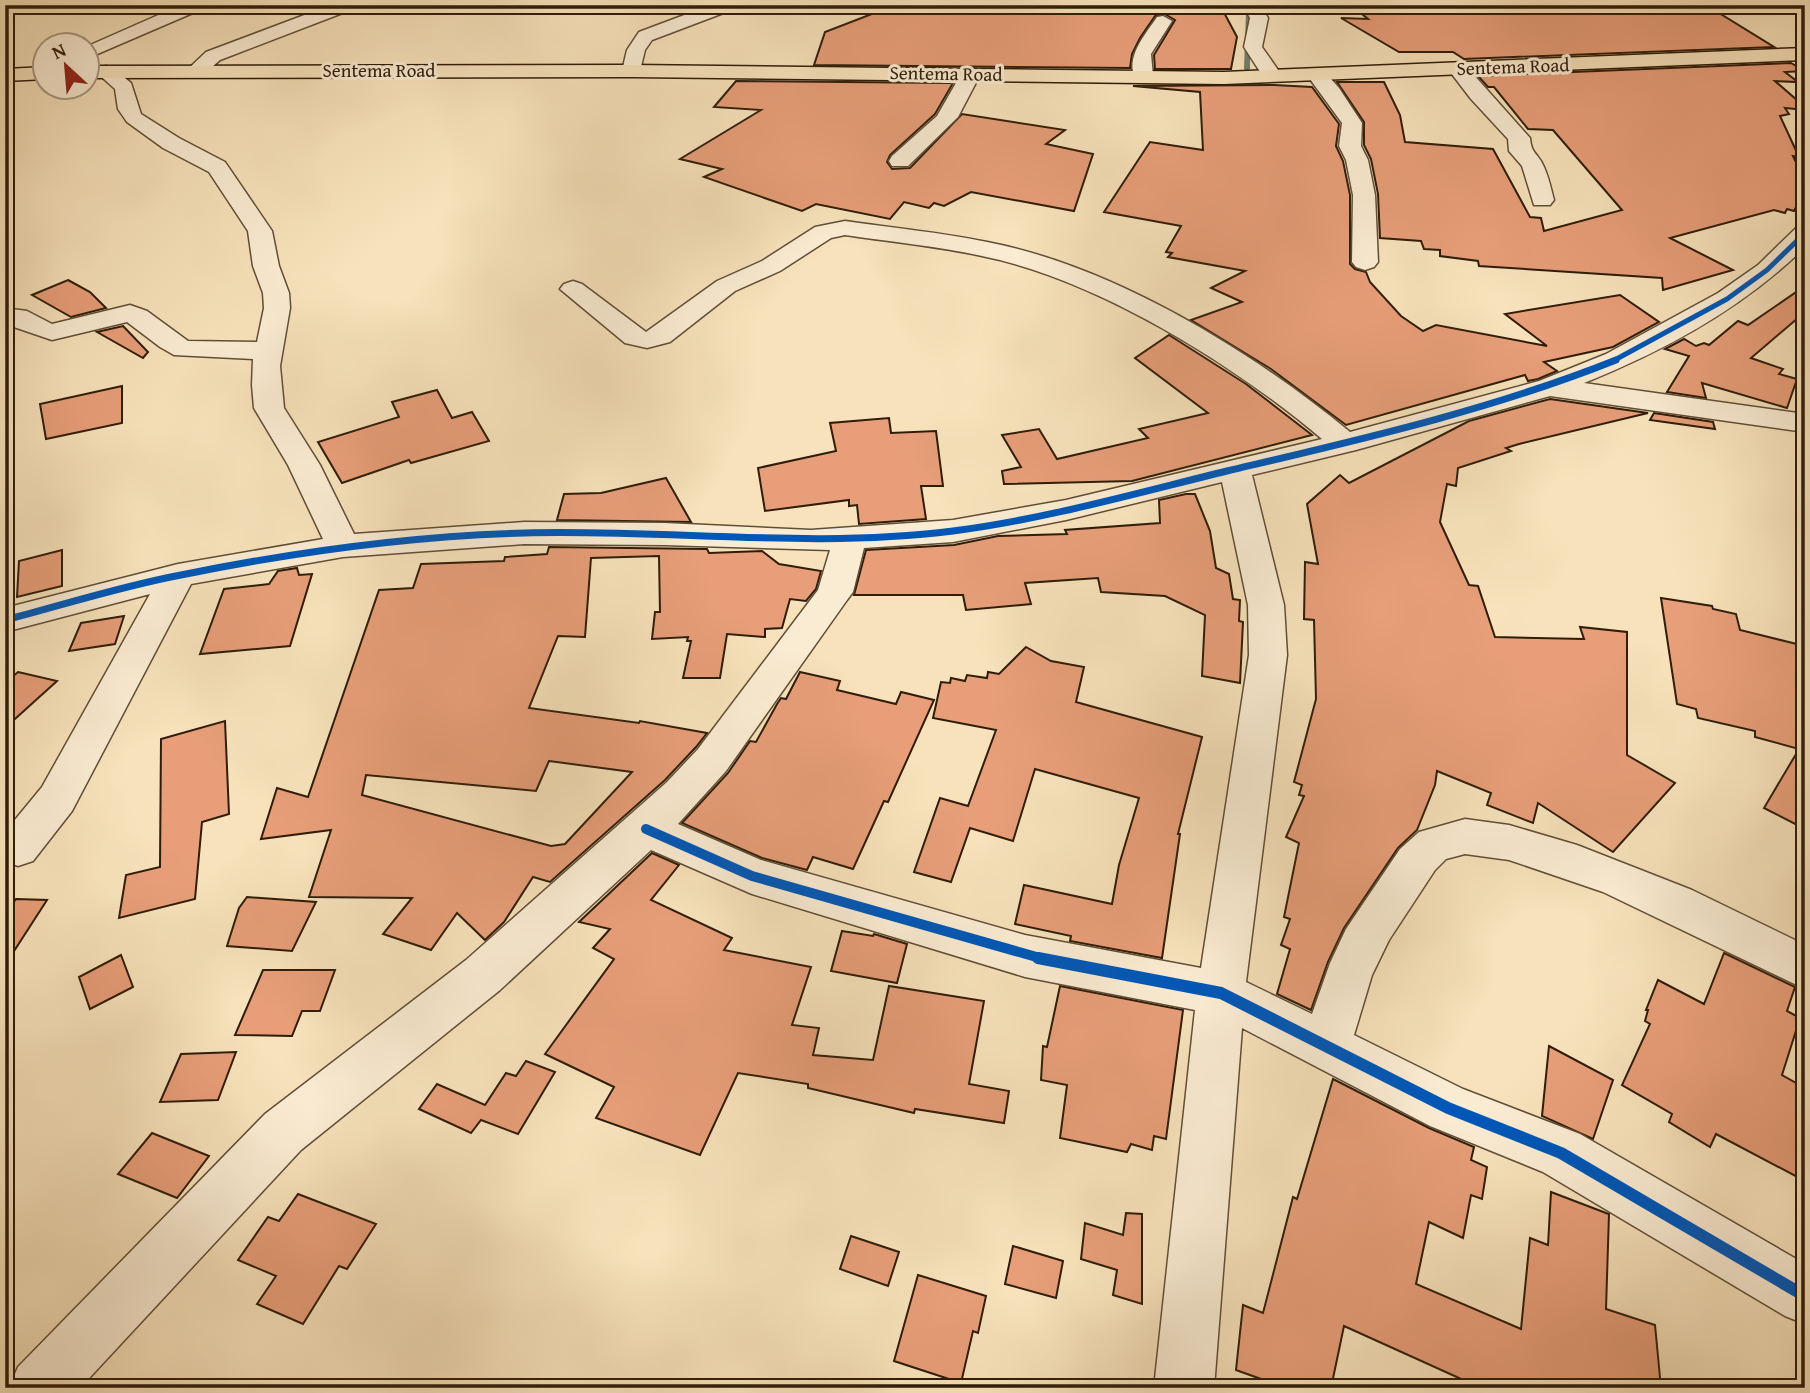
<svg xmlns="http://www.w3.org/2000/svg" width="1810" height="1393" viewBox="0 0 1810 1393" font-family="'Gentium Book Plus',serif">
<rect width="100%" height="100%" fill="#f7e2bb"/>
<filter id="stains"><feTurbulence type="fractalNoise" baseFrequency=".00286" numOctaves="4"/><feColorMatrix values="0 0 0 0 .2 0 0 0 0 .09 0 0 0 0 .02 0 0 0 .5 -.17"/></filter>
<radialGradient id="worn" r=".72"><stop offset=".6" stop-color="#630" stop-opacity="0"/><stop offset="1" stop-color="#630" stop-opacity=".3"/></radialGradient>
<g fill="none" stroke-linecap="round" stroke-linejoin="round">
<path fill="#717e6d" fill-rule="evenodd" d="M1242 5H1246L1250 12V69L1247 71 1244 69 1246 12Z"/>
</g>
<g fill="#e79e79" stroke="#2f1d09" stroke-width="2" fill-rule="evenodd">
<path d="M895 5H1220L1237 37 1231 69H1155L1154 55 1175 20 1163 13 1155 16 1140 38 1132 54 1130 68 814 65 825 32Z"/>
<path d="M1451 5H1706L1774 47 1464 59 1453 52H1399L1341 18 1368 19 1357 10Z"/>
<path d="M1791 63 1805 71 1785 72 1798 82 1775 81 1805 107V110L1785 108 1789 114 1780 116 1799 157 1793 156 1805 181V190L1794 211 1787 209 1785 213 1774 210 1670 238 1733 270 1663 290 1662 278 1479 266 1478 261 1440 256V250L1424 249 1421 241 1380 238 1378 194 1371 159 1364 145V122L1337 82H1384L1400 115 1405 142 1493 149 1530 217 1541 218 1544 231 1622 210 1553 130 1528 129 1494 87H1488L1478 76Z"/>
<path d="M736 81 953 83 935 114 890 155 887 162 892 169 910 168 962 114 1065 130 1046 144 1093 154 1074 211 971 192 944 206 934 203 929 208 904 202 890 219 816 204 802 211 704 177 722 169 680 159 761 110 714 107Z"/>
<path d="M1274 85 1312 87 1339 124 1336 146 1343 161 1350 195V264L1355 269 1366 272 1370 282 1401 316 1423 331 1436 325 1547 346 1505 314 1620 295 1659 322 1613 347 1544 362 1557 371 1538 379 1528 381 1525 375 1346 425 1271 369 1191 320 1242 302 1211 288 1245 271 1168 257 1172 253 1166 252 1181 226 1104 212 1150 142 1203 150 1200 92 1133 86Z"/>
<path d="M68 280 90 292 106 308 71 317 32 295Z"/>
<path d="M1805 286V312L1751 358 1783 369 1779 374 1797 379 1787 408 1702 383 1706 398 1667 392 1689 356 1665 349 1684 339 1696 346 1704 343 1709 345 1738 321 1748 325Z"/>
<path d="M123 326 148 352 143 358 97 332Z"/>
<path d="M1169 335 1246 384 1312 435 1132 481 1004 484 1002 471 1021 467 1002 435 1039 429 1057 459 1148 438 1139 429 1208 413 1135 358Z"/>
<path d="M122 386V423L46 439 40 404Z"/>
<path d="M437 390 452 418 472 412 489 441 411 463 409 460 342 483 318 442 399 417 392 402Z"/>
<path d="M1550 399 1648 413 1519 444 1506 448 1511 451 1458 468 1456 486 1447 484 1440 522 1469 585 1478 586 1495 637 1584 639 1580 627 1627 632V755L1675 783 1613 852 1538 803 1533 823 1487 805 1491 793 1437 771 1435 785 1417 830 1398 848 1344 928 1328 962 1311 1010 1277 994 1290 949 1281 945 1290 919 1284 917 1299 843 1286 837 1304 796 1299 795 1302 785 1294 782 1316 699 1314 620 1304 619 1305 562 1318 564 1307 504 1340 475 1349 483 1469 421Z"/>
<path d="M1654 413 1713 422 1715 429 1650 420Z"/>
<path d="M889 418 891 433 936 431 943 486H921L926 519 859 524 857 505 849 506V500L765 511 758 468 836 451 830 423Z"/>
<path d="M666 478 691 522 557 520 564 494 601 493Z"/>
<path d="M1186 494H1195L1210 531 1216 568 1229 574 1233 599 1240 600 1239 621 1243 622 1240 683 1202 676 1205 615 1165 596 1101 592 1098 578 1025 583 1031 604 966 610 963 595H854L866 550 954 545 998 536 1067 534 1065 530 1160 523 1159 500Z"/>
<path d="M549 547 707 549 709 553 762 551 779 564 821 571 816 589 806 601 790 599 782 628 765 629V637L727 634 720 678H683L691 641H687L688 637 652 639 655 612H660L659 556 591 558 585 637 558 636 529 708 639 723 640 721 707 733 696 747 665 780 550 882 533 877 504 922 485 940 457 913 431 950 383 934 412 898 309 897 331 830 261 839 277 788 308 797 379 590 413 588 421 564 504 561 505 557 547 554ZM549 761 632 772 565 844 551 846 362 795 366 775 536 791Z"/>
<path d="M62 550V586L17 597 19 561Z"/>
<path d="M297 568 299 575 312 574 290 646 200 654 224 589 269 584 278 571Z"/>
<path d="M1661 598 1712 606 1713 609 1736 614 1740 630 1805 646V829L1764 808 1799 749 1755 737V731L1698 718 1696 709 1677 704Z"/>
<path d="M124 616 115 644 69 651 81 623Z"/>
<path d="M1026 647 1051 661 1084 667 1076 702 1202 737 1178 834H1180L1162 958 1070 941 1071 936 1015 924 1024 885 1112 904 1119 865 1139 798 1035 769 1013 841 970 828 951 882 914 872 940 798 968 806 996 730 933 718 941 682 950 683 951 678 965 681 967 675 987 678 988 672 999 674Z"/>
<path d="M18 672 57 681 5 728V683Z"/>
<path d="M800 672 840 681 837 690 896 704 901 692 934 700 888 802 884 801 853 869 813 857 807 870 762 858 682 823 728 773 750 741 756 742 777 704 781 698 786 699Z"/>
<path d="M225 721 229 814 202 822 195 899 119 918 126 875 160 867 161 739Z"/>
<path d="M652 853 679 865 651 900 732 938 724 950 811 967 792 1025 819 1028 813 1055 873 1060 889 986 984 1001 969 1084 1009 1091 1004 1123 915 1109 914 1113 808 1088V1084L738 1073 700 1155 596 1118 614 1087 545 1054 614 959 593 948 610 929 579 922Z"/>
<path d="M247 897 316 902 292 951 227 946 239 908Z"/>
<path d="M16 899 47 900 5 965V914Z"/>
<path d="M842 931 873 936 874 934 907 944 897 983 831 971Z"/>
<path d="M1724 953 1795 987 1787 1011 1800 1018 1782 1075 1805 1088V1181L1716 1134 1710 1147 1669 1122 1672 1114 1622 1085 1650 1024 1645 1021 1648 1010H1646L1658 980 1704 1004Z"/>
<path d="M121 955 133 987 90 1009 79 977Z"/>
<path d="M263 970H335L320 1011H302L292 1036 235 1035Z"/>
<path d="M1060 986 1183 1010 1166 1139 1154 1136 1152 1150 1131 1144 1127 1152 1060 1138 1067 1085 1041 1080 1043 1046 1047 1047Z"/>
<path d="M1549 1046 1613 1080 1593 1139 1542 1116Z"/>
<path d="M236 1052 218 1100 160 1102 181 1054Z"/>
<path d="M526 1061 555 1072 518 1134 481 1120 471 1133 419 1109 437 1084 485 1105 506 1073 516 1076Z"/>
<path d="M1333 1079 1429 1128 1474 1147 1471 1160 1487 1167 1482 1199 1471 1195 1463 1238 1429 1222 1416 1284 1521 1329 1530 1238 1548 1245 1551 1192 1606 1213 1609 1214 1606 1309 1655 1325 1661 1388H1481L1344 1326 1331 1388H1260L1261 1379 1236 1370 1243 1305 1263 1313 1293 1197 1297 1199Z"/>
<path d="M152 1133 209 1156 177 1198 118 1174Z"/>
<path d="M298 1194 376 1224 347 1269 339 1266 303 1324 257 1304 276 1276 238 1260 268 1217 279 1221Z"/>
<path d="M1126 1213 1142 1214V1304L1113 1295 1117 1270 1081 1259 1085 1223 1123 1235Z"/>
<path d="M851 1236 899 1252 888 1286 840 1269Z"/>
<path d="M1013 1246 1063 1261 1056 1298 1005 1284Z"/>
<path d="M918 1275 986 1296 978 1333 973 1331 961 1383 894 1361Z"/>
</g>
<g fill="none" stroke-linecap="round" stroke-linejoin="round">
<g stroke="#614e36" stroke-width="3">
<g id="minor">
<path d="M181 5H204L202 9 88 58V46Z"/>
<path d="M331 5H355L353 9 220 60 204 74H190L187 70 206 52Z"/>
<path d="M711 5H736L734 9 652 40 645 50 639 75H625L622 71 627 50 639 32Z"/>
<path d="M1243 5H1260L1268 18 1262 47 1283 77 1280 81H1266L1244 47 1250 18Z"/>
<path d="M1163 16 1172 21 1151 54 1153 76 1150 80H1136C1124 58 1145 35 1157 17Z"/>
<path d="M1458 63 1465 65 1530 138C1531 154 1539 154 1544 167 1549 178 1551 189 1554 200L1550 205H1534L1522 166 1509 151 1508 139 1471 99 1448 69Z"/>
<path d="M106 66 113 68 131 83 141 114 179 138 225 162 272 231 279 266 289 293 290 308 280 366 284 408 320 465 354 534 524 522 664 523 811 530 953 520 1066 500 1322 439C1233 364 1097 279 982 256 937 246 891 242 845 235L831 238 780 271 735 291 670 342 647 348 625 343 560 289 564 284 573 281 582 284 646 332 717 281 762 261 815 227 845 221C892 228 940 232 987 242 1113 266 1252 351 1350 432L1539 381 1606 354 1718 293 1758 265 1796 228 1805 226V247C1743 308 1664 351 1584 383L1805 414V432L1550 396 1356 450 1252 475 1284 605 1287 655 1246 982 1312 1014 1330 963 1346 929 1400 849 1419 832 1465 819 1509 825 1577 845 1692 890 1805 945V989L1603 892 1509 860 1465 854 1446 859 1435 870 1389 940 1372 975 1354 1035 1463 1089 1580 1134 1805 1264V1324L1785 1316 1543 1172 1430 1126 1242 1028 1214 1388H1154L1195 1010 1025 977 752 894 651 850 500 990 301 1150 80 1388H9L18 1367 265 1114 466 960 667 782 698 749 818 590 830 550 664 545 524 544 343 557 191 584 72 811 33 861 18 866 5 861V832L42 787 150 594 5 632V608L178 564 323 539 288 465 254 408 252 385 253 359 174 355 160 347 127 322 52 340 5 324V308L27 311 52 324 130 305 147 311 188 341 257 342 264 308 263 293 253 266 248 231 209 172 163 148 127 122 118 109 115 89 96 72ZM1222 482 1248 605 1249 655 1201 968 1025 935 761 860 678 824 726 771 847 600 853 592 864 548 953 542 1066 520Z"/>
<path d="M971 67 981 73 958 117 908 166H892L889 161 892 156 937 116 964 69Z"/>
<path d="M1317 69 1324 71 1339 88 1362 123 1361 146 1368 160 1375 195 1378 262 1374 267 1365 270 1356 267 1352 262 1353 195 1346 160 1339 146 1342 123 1307 75Z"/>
</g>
</g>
<g stroke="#2f1d09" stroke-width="3">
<g id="major">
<path d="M1805 48V60L1224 84 632 77 88 78V66L632 65 1224 72Z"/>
<path d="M46 67V79L5 81V69Z"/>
</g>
</g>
<use href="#minor" fill="#faecd3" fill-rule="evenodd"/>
<use href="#major" fill="#f7e2bb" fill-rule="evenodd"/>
<g stroke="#faecd3" stroke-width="8">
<path id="cycleway-far3" d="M1611 362 1727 299 1767 270 1805 233"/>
</g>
<g stroke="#faecd3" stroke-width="10">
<path id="cycleway-far2" d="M5 620C63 605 122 586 181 575 294 552 409 536 525 533 668 529 810 549 953 531 1046 519 1137 493 1227 471 1358 440 1491 410 1616 360"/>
</g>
<g stroke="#faecd3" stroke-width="14">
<path id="cycleway-far1" d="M646 829 752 876 1047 960"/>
</g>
<g stroke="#faecd3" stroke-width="17">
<path id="cycleway" d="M1038 958 1221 993 1448 1108 1561 1153 1805 1296"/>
</g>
<use href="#cycleway-far3" stroke="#0057b8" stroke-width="5"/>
<use href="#cycleway-far2" stroke="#0057b8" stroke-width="7"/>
<use href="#cycleway-far1" stroke="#0057b8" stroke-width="10"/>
<use href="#cycleway" stroke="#0057b8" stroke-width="12"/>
</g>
<g text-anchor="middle" stroke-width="6" stroke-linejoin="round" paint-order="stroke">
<g font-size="19" fill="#2f1d09" stroke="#faecd3">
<text transform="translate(1513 66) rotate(-2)" y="7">Sentema Road</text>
<text x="379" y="77">Sentema Road</text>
<text transform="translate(946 73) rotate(1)" y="7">Sentema Road</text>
</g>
</g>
<rect width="1810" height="1393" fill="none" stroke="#f7e2bb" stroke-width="28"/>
<rect x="7" y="7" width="1796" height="1379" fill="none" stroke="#2f1d09" stroke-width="3.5"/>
<rect x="14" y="14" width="1782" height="1365" fill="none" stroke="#2f1d09" stroke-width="2"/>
<g transform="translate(66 66) rotate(334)"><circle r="33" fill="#faecd3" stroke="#a99982" stroke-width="2"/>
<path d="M0-5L12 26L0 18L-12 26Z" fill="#8f2418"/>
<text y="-10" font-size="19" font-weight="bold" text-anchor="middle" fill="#2f1d09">N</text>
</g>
<rect width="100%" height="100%" filter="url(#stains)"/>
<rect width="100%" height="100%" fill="url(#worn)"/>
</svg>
